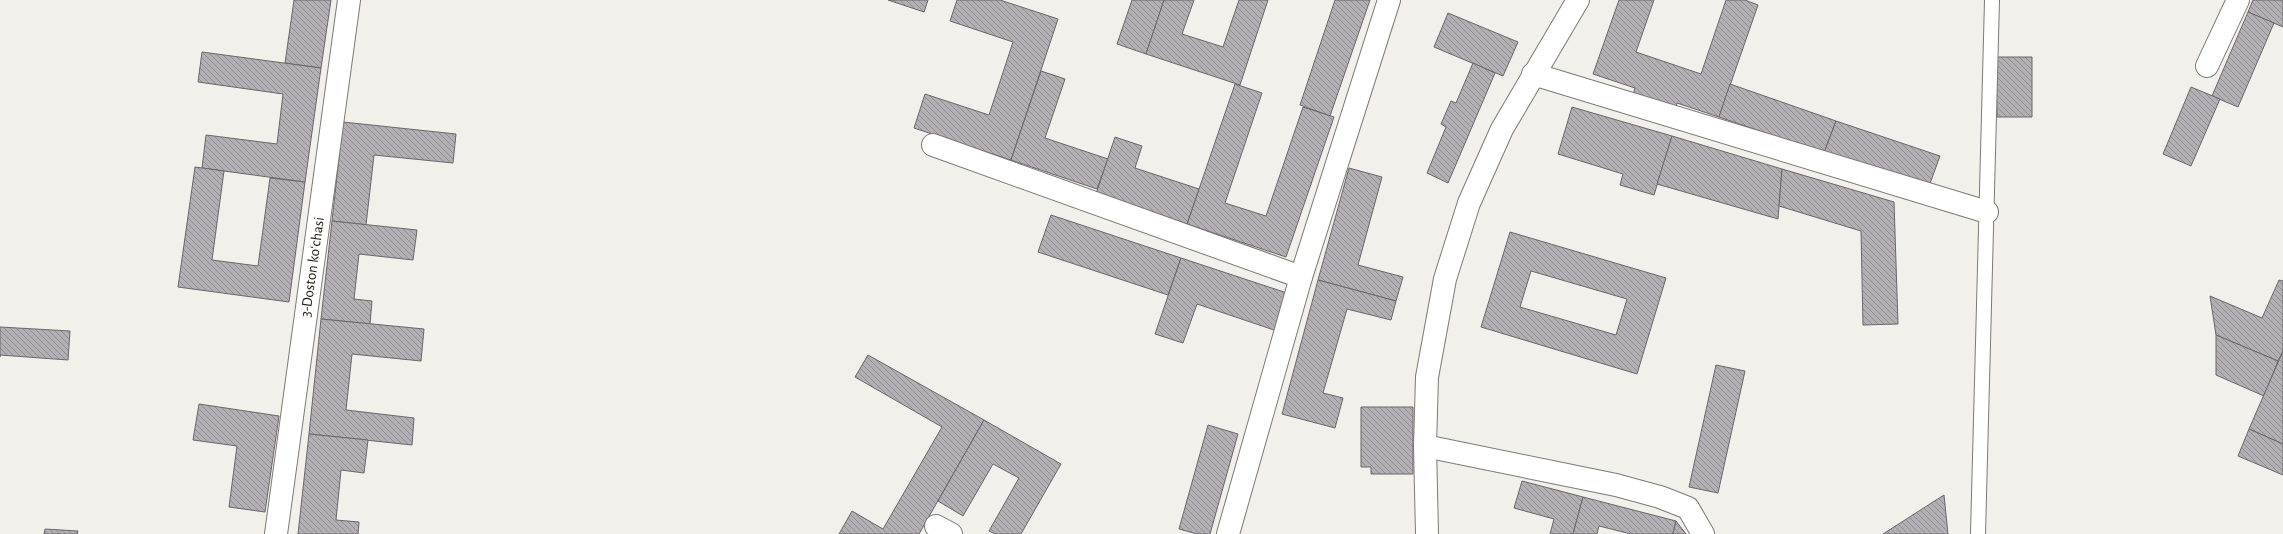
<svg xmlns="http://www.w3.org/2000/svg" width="2283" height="534" viewBox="0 0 2283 534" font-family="'Alegreya Sans',sans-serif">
<defs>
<pattern id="building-back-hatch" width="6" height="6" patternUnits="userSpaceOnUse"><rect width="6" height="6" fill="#b3afb4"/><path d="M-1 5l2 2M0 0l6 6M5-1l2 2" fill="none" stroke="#918e92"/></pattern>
</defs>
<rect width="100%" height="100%" fill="#f1f0ea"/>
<g fill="url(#building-back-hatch)" stroke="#6a666a" fill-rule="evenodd">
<path d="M294 0H331L321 68 285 63Z"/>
<path d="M888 0H928L924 12Z"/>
<path d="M957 0H1000L1058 19 1011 160 914 128 925 94 989 115 1013 42 950 21Z"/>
<path d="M1132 0H1164L1146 54 1117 44Z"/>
<path d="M1164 0H1194L1182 34 1223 47 1239 0H1268L1240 85 1146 54Z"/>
<path d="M1335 0H1370L1330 116 1300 105Z"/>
<path d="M1619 0H1654L1636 52 1701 74 1726 0H1745L1758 5 1719 117 1677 103 1675 109 1633 95 1635 88 1593 74Z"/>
<path d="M2253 0H2283V27L2248 12Z"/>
<path d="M2248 12 2274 23 2238 107 2212 96Z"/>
<path d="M1448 13 1518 42 1503 76 1434 47Z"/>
<path d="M202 52 321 68 305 182 202 168 206 135 277 144 283 94 198 82Z"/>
<path d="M1996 57H2032V117H1997Z"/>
<path d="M1473 63 1495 73 1448 183 1427 173 1446 127 1441 124 1451 101 1456 103Z"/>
<path d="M1041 71 1065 79 1045 138 1108 159 1097 189 1011 160Z"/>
<path d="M1235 84 1262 93 1225 203 1266 216 1303 107 1334 117 1286 257 1187 224Z"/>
<path d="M1730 84 1836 121 1824 153 1719 117Z"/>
<path d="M2191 87 2220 99 2191 166 2163 154Z"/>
<path d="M1572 107 1672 136 1654 195 1620 185 1623 174 1558 154Z"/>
<path d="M1836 121 1940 156 1928 189 1824 153Z"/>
<path d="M343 122 456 134 453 163 374 155 366 225 332 221Z"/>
<path d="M1672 136 1782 169 1778 219 1657 184Z"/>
<path d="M1115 137 1142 146 1135 168 1199 189 1187 224 1096 194Z"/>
<path d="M195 167 224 171 212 260 258 266 270 178 305 182 289 302 178 287Z"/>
<path d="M1349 168 1382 177 1358 265 1403 277 1396 301 1318 280Z"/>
<path d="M1782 169 1894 202 1898 324 1863 325 1861 231 1779 206Z"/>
<path d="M1051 215 1181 258 1168 295 1038 252Z"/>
<path d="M332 221 417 230 413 260 359 254 354 299 372 301 370 324 321 319Z"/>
<path d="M1510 232 1666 278 1637 374 1481 327ZM1531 271 1627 299 1616 335 1520 307Z"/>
<path d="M1181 258 1287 293 1274 330 1197 304 1183 343 1155 334Z"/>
<path d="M1318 280 1396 301 1391 320 1347 309 1323 393 1343 398 1335 428 1282 414Z"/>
<path d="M2279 280 2283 281V351L2278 361 2216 335 2210 296 2262 318Z"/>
<path d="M321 319 424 329 421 361 352 354 346 410 414 418 412 445 309 434Z"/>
<path d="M0 327 70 331 68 360 0 355V357Z"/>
<path d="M2216 335 2278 361 2264 396 2216 375Z"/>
<path d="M2283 351V444L2249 429Z"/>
<path d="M868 355 984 420 919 534H839L852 511 883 529 942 427 855 377Z"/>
<path d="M1716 365 1745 371 1718 493 1689 487Z"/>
<path d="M199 404 279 416 265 512 229 507 237 446 193 440Z"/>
<path d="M1361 407H1413V474H1371V467H1361Z"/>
<path d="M984 420 1061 464 1021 534H995L989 531 1019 478 993 464 963 516 938 501Z"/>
<path d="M1208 425 1238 434 1210 534H1197L1179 529Z"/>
<path d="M2249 429 2283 444V475L2238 456Z"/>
<path d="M309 434 368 440 364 473 341 470 336 520 359 522 358 534H298Z"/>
<path d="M1522 481 1583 497 1573 534H1550L1554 519 1514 508Z"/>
<path d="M1944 495 1948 534H1883Z"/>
<path d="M1583 497 1676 521 1673 534H1631L1599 526 1597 534H1573Z"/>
<path d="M1676 521 1686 534H1673Z"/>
<path d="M45 529 78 531 77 534H44Z"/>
</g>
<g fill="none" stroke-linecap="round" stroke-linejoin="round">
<g stroke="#7b7a74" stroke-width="16">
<path id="service" d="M1978 534 1992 0"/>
</g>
<g stroke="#7b7a74" stroke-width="24">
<g id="minor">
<path d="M2207 66 2238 0"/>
<path d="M1533 74 1987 212"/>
<path d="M933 145 1301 277"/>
<path d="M1425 446 1616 485 1660 497 1688 508 1703 534"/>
<path d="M936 526 951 534"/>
<path d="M276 534 349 0"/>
<path d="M1228 534 1301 277 1389 0"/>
<path d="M1427 534 1425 446 1427 377 1445 279 1469 203 1502 129 1578 0"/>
</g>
</g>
<use href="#service" stroke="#fff" stroke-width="14"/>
<use href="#minor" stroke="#fff" stroke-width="22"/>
</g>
<g text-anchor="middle" stroke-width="3" stroke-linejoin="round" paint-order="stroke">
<g font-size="15" fill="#1d1d1b" stroke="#fefdf7">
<text transform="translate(312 267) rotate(-82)" y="5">3-Doston koʻchasi</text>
</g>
</g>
</svg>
